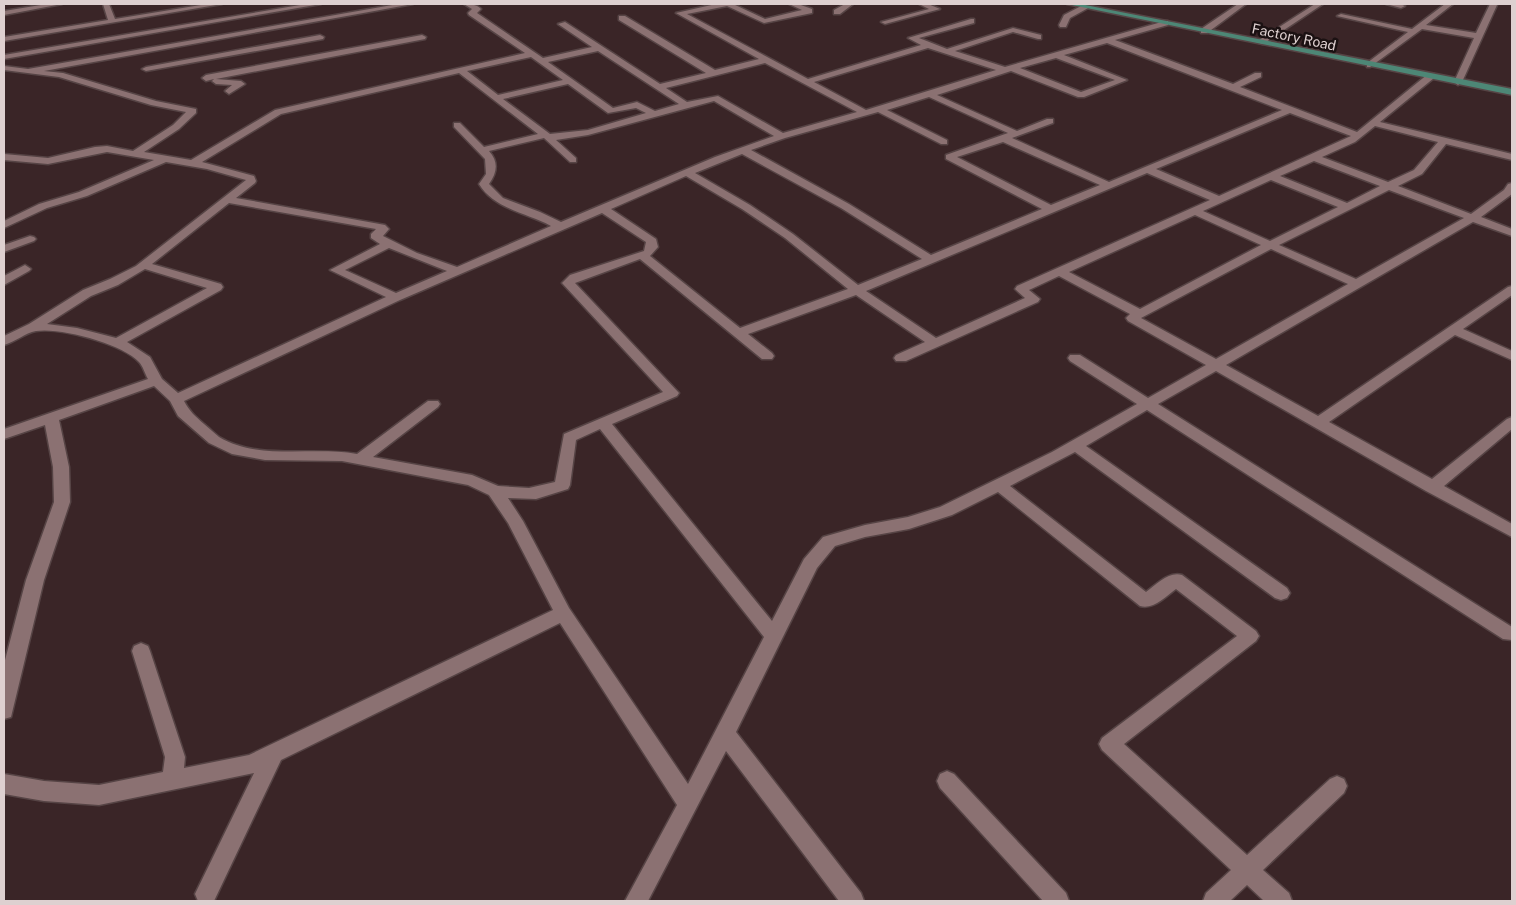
<svg xmlns="http://www.w3.org/2000/svg" width="1516" height="905" viewBox="0 0 1516 905" font-family="'Public Sans',sans-serif">
<rect width="100%" height="100%" fill="#3a2527"/>
<g fill="none" stroke-linecap="round" stroke-linejoin="round">
<g stroke="#564445" stroke-width="3">
<g id="minor">
<path d="M47 4H62L4 15V11Z"/>
<path d="M103 4H109L115 19 207 4H222L4 41V37L108 20Z"/>
<path d="M306 4H321L4 59V55Z"/>
<path d="M398 4H413L44 71 63 73 156 101 196 109V113L179 129 144 152 191 160 275 110 525 53 469 15 468 13 472 9 464 4C470 4 476 4 481 9L477 13 543 58 592 47 558 24 565 22 660 84 706 73 619 20V16H625L715 70 759 59 676 13 716 4H733L765 19 802 10 789 4H798L812 9V13L764 23 727 6 687 14 808 79 921 45 908 38 971 19H974V23L919 38 947 49 1013 28 1041 35V39H1038L1013 32 955 51 1005 67 1165 21H1168V25L1115 40 1233 84 1255 73H1261V77L1240 87 1357 132 1428 74H1434V78L1380 122 1512 154V160L1446 144 1422 174 1398 186 1471 214 1504 190 1508 184 1512 183V194L1481 217 1512 229V236L1473 222 1226 365 1318 416 1508 287 1512 286V295L1463 329 1512 351V360L1455 335 1329 422 1432 479 1507 419 1512 417V429L1444 486 1512 524V537L1426 491 1216 371 1158 404 1512 627V640L1503 639 1147 410 1086 446 1287 588 1290 593 1287 598 1281 600 1275 598 1075 452 1010 486 1146 592C1157 584 1169 571 1182 575L1256 631 1259 636 1256 641 1124 744 1247 855 1330 779 1337 776 1344 779 1347 786 1344 793 1263 870 1289 893 1292 901H1264L1247 885 1230 901H1203L1206 893 1231 870 1102 750 1099 744 1102 738 1237 636 1176 589C1165 597 1153 610 1140 606L998 492 952 515 909 529 865 537 835 546 817 568 736 732 861 893 864 901H839L726 751 648 901H625L677 805 560 623 281 760 214 901H198L195 894 254 773 99 805 44 801 4 794V774L44 781 99 785 163 772 165 757 132 651 134 646 141 643 148 646 150 651 185 757 184 768 249 755 553 610 508 523 489 495 468 485 342 461 265 460 232 454 209 443 178 416 170 401 154 386 59 420 69 467 70 502 44 580 11 717 4 719V664L26 580 54 502 53 467 45 425 4 439V429L148 379C145 374 143 366 139 362 123 344 60 327 36 331 25 333 15 342 4 345V336L29 324 83 290 110 279 136 266 246 180 207 169 166 162 87 196 47 208 4 228V221L39 204 79 192 154 160 107 152 48 164 4 160V154L48 158 95 147 107 146 133 151 173 125 186 112 151 105 59 77 4 70V66L28 69ZM1107 43 1282 110 1109 182 1012 138 1053 123V119H1047L1017 131 937 95 1011 71 1078 97H1084L1127 80 1064 55ZM928 48 996 70 866 110 814 82ZM598 51 679 104 655 111 637 102 613 108 548 62ZM531 57 563 80 498 95 467 71ZM1056 58 1115 80 1081 92 1020 68ZM765 63 857 112 783 133 718 96 687 102 666 88ZM459 73 538 134 484 147 460 123H454V127L485 159 486 174 479 184C494 209 527 213 551 226L457 267 417 253 383 236 389 229 385 225 236 198 255 183 256 181 254 176 202 162 281 114ZM568 84 608 113 636 108 646 113 588 130 550 134 503 99ZM929 97 1008 133 946 155V159L1042 209 931 255 849 204 751 150 785 138 878 112 941 144H947V140L887 110ZM714 101 774 136 715 157 561 222 540 212 503 198 489 184C497 173 499 162 489 151L544 138 570 162H576V158L556 140 588 135ZM1290 113 1351 136 1219 196 1156 169ZM1375 126 1438 142 1414 170 1388 182 1322 157 1355 142ZM1003 142 1100 185 1051 205 957 157ZM742 154 841 208 922 259 858 285 793 234 750 205 695 173ZM1314 161 1380 186 1347 203 1280 176ZM1147 173 1210 200 1017 286 1015 289 1025 298 936 338 866 291ZM686 176 742 209 785 238 848 289 740 328 650 256 658 247 656 239 611 209ZM1271 180 1338 207 1270 241 1203 211ZM1389 190 1464 218 1356 279 1279 245ZM229 203 376 229 371 234V238L380 244 330 270 386 297 178 393 162 379 150 357 127 342 221 290 223 287 221 284 152 264ZM602 213 646 242 644 251 570 275 562 283 663 392 564 434 555 482 529 488 498 486 472 475 373 457 438 407 440 404 438 401H428L357 454C313 446 259 461 219 437 214 433 209 428 204 424 196 417 189 411 184 401L400 300ZM1195 215 1261 245 1140 309 1069 272ZM389 248 447 271 396 293 345 270ZM1271 249 1348 284 1216 359 1141 318ZM640 259 762 359H772L774 356 772 353 748 334 856 295 925 342 896 355 894 358 896 361H906L1038 302 1040 299 1029 290 1059 276 1130 314 1126 318 1128 321 1206 365 1148 398 1080 355H1070L1068 358 1070 361 1137 404 1052 452 940 507 908 517 865 525 823 537 804 559 772 621 612 424 677 396 679 393 575 283ZM145 269 207 288 116 338 77 328 47 324 91 296 118 285ZM600 429 764 637 688 784 569 608 523 521 508 498 536 499 568 489 570 485 576 440Z"/>
<path d="M845 4H853L840 14H834V10Z"/>
<path d="M919 4H928L940 9 885 24 881 22 929 9Z"/>
<path d="M1238 4H1246L1207 33H1201V29Z"/>
<path d="M1315 4H1323L1263 44 1256 42Z"/>
<path d="M1386 4H1400L1405 6 1401 8Z"/>
<path d="M1445 4H1453L1426 25 1476 33 1490 4 1497 5 1462 82 1458 85 1454 82 1474 38 1422 29 1370 67H1367V63L1408 32 1337 16 1341 14 1412 29Z"/>
<path d="M1083 5 1090 7 1070 18 1066 27H1060L1059 25 1064 15Z"/>
<path d="M320 35 324 37 323 39 146 71 142 69 146 67Z"/>
<path d="M422 35 426 37 425 39 216 79 241 81 245 84 229 94 225 91 232 85 216 84 212 81 214 79 206 81 202 78 206 75Z"/>
<path d="M30 236 34 237 36 239 34 241 4 252V245Z"/>
<path d="M25 265 31 269 29 271 4 285V276Z"/>
<path d="M947 771 954 774 1066 893 1069 901H1043L940 788 937 781 940 774Z"/>
</g>
</g>
<g stroke="#564445" stroke-width="3">
<path id="major" d="M1067 4H1080L1512 89V95Z"/>
</g>
<use href="#minor" fill="#8b7172" fill-rule="evenodd"/>
<use href="#major" fill="#4d8776" fill-rule="evenodd"/>
</g>
<g text-anchor="middle" stroke-width="5" stroke-linejoin="round" paint-order="stroke">
<g font-size="14" fill="#ded0d0" stroke="#1b1112">
<text transform="translate(1294 37) rotate(12)" y="5">Factory Road</text>
</g>
</g>
<rect width="1516" height="905" fill="none" stroke="#ded0d0" stroke-width="10"/>
</svg>
